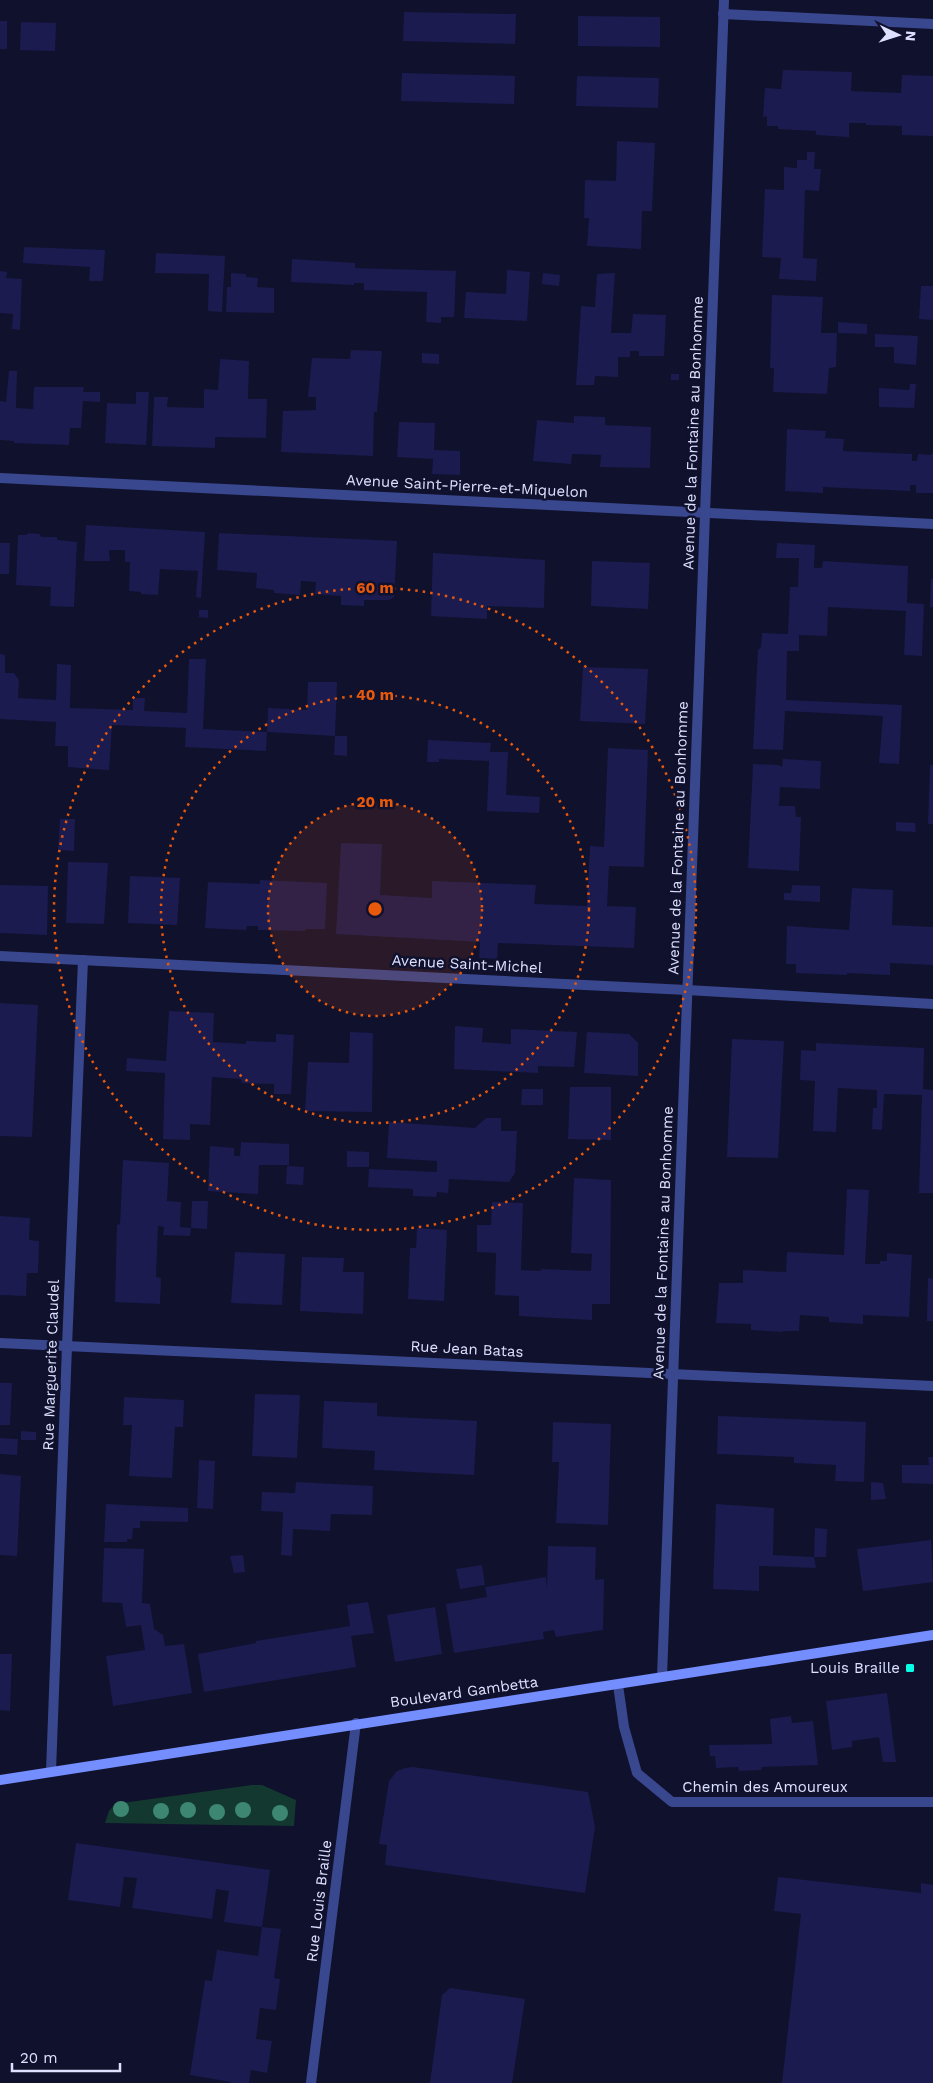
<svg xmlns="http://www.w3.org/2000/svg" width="933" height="2083" viewBox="0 0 933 2083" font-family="'Work Sans',sans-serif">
<rect width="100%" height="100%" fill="#10112d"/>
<path fill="#13382f" d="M252 1785H262L296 1800 294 1826 105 1823 109 1811 115 1804Z"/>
<g fill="#1b1b4f">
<path d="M404 12 516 14 515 44 403 41Z"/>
<path d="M578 16 660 17V47L578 46Z"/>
<rect x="0" y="21" width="7" height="28"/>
<path d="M21 22 56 23 55 51 20 50Z"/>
<path d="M783 70 852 72 851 91 901 93 902 75 933 76V136L902 135V126L866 125V123H849V137L816 135V131L778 129V126H767V116L763 117 765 88 781 89Z"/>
<path d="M402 73 515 76 514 104 401 101Z"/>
<path d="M577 76 659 78 658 108 576 106Z"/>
<path d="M617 141 655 143 652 211H642L641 249 587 246 589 218H584L585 180 616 181Z"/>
<path d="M807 152H815L814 169H821L819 191 805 190 803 258 817 259 816 281 779 279 781 258 762 257 765 189 784 190V167L797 168V160H807Z"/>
<path d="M24 247 105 250 103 281H89L90 267 23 263Z"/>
<path d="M156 253 225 256 222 312 208 311 209 274 155 273Z"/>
<path d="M292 259 355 263V268L456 271 454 317H441V323L426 322 427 292 364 290V283H354V285L291 282Z"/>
<path d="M507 270 530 272 527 321 464 318 466 292 506 294Z"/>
<path d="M0 271 7 272 6 278 22 279 20 330 12 329 13 314 0 313Z"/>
<path d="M231 273 246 274V277L258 278 257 287 274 288V313L226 312 227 287H231Z"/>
<path d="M543 273 560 275 559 286 542 284Z"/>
<path d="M615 273 611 333H631L633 314 666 315 664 356H639V351H630V357H618V377L595 376 594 385H576L581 306 595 307 597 274Z"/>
<path d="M921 286H933V320L919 319Z"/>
<path d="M772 295 823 297 821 333H837L836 367 829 368 827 394 773 392 774 368H770Z"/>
<path d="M838 322 867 324V334L838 333Z"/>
<path d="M875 334 918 336 916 365 894 363V347H875Z"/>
<path d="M351 350 382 351 377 412H374L373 456 281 452 283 411 316 410V397H308L312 358 350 359Z"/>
<path d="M422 353 439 354V364L422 363Z"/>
<path d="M220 359 249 361 248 399H267L266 438 215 437V448L152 446 154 397H168L167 407 204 408V389L218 390Z"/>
<path d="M9 371H17L16 408 33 409 34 387H84L83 392H100V402L83 401 81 428H70L69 445 14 443V441L0 440V401L6 402Z"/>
<rect x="671" y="374" width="8" height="6"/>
<path d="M910 384H916L914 408 879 407V388L909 390Z"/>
<path d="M136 392H149L146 445 105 443 107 403 136 404Z"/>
<path d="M574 416 605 417V425L651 427 650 468 600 467 601 455 572 454 571 464 533 461 537 420 574 423Z"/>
<path d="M399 422 435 423 434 450 460 451V475L432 474 433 459 397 457Z"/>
<path d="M787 429 826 431 825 438 844 439 843 451 912 454V461H917L918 454 931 455 933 452V493H916V485H910V491L823 487V493L785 491Z"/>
<path d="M86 525 205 532 201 598 196 597 198 571 160 569 158 595 141 594V592L129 591 130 562H125V550H109L110 561H84Z"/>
<path d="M28 533 40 534 41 537H57V540L77 542 74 607 50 606 51 587 16 585 18 535H27Z"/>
<path d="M219 533 397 541 394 597 389 600H364V606L341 605V596L315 594 316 582 301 581 300 595 274 593V590L256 588 257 573 217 570Z"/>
<path d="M0 543H10L9 574H0Z"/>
<path d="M777 543 815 545 814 568H822L823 561 908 566 907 603 924 604 922 656 904 655 906 611 828 607 827 636 799 635V651H787L786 700 902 705 899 764 879 763 883 716 785 711 783 750 753 749 758 650 761 647 762 633 788 634 790 587H798L799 558H776Z"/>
<path d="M433 553 545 560 544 608 487 606V619L431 616Z"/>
<path d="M592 561 650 563 648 609 591 606Z"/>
<path d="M931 579H933V607H930Z"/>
<path d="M199 610H208V618L199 617Z"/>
<path d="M0 654 5 655V673H14L19 680 18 698 56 700 57 664 71 665 70 708 133 710V698H145L144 711 187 713 189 659H206L203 729 267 732 266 751 185 747 186 728 112 725 109 770 68 767V746H55L56 722 0 719Z"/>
<path d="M583 667 648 669 645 724 580 721Z"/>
<path d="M308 682H337L335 736 267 732 268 708 307 710Z"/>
<path d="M335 736H347V756L334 755Z"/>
<path d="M428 740 491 743 490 752H508L506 795 540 797 539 813 487 811 489 761 439 759V762H427Z"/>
<path d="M608 748 648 750 644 867 609 866 607 906 636 907 634 948 498 943 497 959 479 958 480 942 336 934 341 843 382 844 380 895 432 898V881L536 885 534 904 587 906 590 846 604 847Z"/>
<path d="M783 759 821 761 820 789 780 787 779 806H795L796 817H801L799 871 748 868 753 764 778 765 782 767Z"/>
<path d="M930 765H933V824H928Z"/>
<path d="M60 819H75L74 851 58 850Z"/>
<path d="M896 822 915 823 916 832 896 831Z"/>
<path d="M68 862 108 863 104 924 66 923Z"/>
<path d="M130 876 180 878 177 925 128 923Z"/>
<path d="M260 880 327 883 325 929H306L305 931 258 930V926H247L246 930 205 928 208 882 260 884Z"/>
<path d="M0 885 48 886 47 935 0 933Z"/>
<path d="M792 885 820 886V902L784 900V893H791Z"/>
<path d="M852 888 893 890 892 925 933 927V965L890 963V975L847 973V975L796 973V964H786L787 926 849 930Z"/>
<path d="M0 1003 38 1005 32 1137 0 1136Z"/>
<path d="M169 1011 214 1013 213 1042 246 1044V1041L276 1042V1034L294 1035 291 1094H274V1084L242 1083 241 1079 212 1077 210 1125 190 1124V1140L163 1139 165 1073 126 1071 127 1058 166 1061Z"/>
<path d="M455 1026 483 1028 482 1042 511 1044V1029L577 1032 574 1067 538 1066V1073L454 1069Z"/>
<path d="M350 1032 373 1033 372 1112 305 1111 308 1062 349 1063Z"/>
<path d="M587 1032 629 1034 638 1043V1076L584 1073Z"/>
<path d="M732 1039 784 1041 778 1158 727 1157Z"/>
<path d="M816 1043 924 1048 923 1089 933 1090V1193H919L922 1095 884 1094 882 1130 872 1129 873 1108H877V1090L838 1088 836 1132 813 1131 815 1081 800 1080 801 1050 816 1051Z"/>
<path d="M570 1087H611V1140L568 1139Z"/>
<path d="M522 1089H543V1105H521Z"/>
<path d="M486 1118H501V1131H517L515 1173 509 1182 449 1179 448 1193 437 1192 436 1197 413 1196V1189L368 1187 369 1169 437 1172V1161L387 1158 389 1122 475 1128Z"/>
<path d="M241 1142 289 1144V1165H259L258 1194 208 1191 210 1146 234 1148V1156H240Z"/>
<path d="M347 1151 369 1152V1167H347Z"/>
<path d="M123 1160 169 1163 167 1201 181 1202 180 1227 191 1228 190 1236 163 1235 164 1227 158 1226 156 1277 161 1278 160 1304 115 1302 117 1225 120 1224Z"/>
<path d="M287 1166 304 1167 303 1185 286 1184Z"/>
<path d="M574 1178 611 1180 610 1304H592V1320L519 1316V1296L495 1295 496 1253 477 1252V1225H491L492 1202 523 1203 521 1270 541 1271V1269L591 1271 592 1254 571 1253Z"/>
<path d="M847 1189 869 1190 865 1264H880V1261H887V1253L912 1255 909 1317 863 1315V1324L829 1322V1317L800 1315 799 1331H783V1332L751 1330V1324L716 1323 719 1283H743V1270L786 1272 787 1252 844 1255Z"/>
<path d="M192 1201H208L207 1229 191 1228Z"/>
<path d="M0 1216 30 1218 29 1240 39 1241 38 1273H27L26 1296 0 1295Z"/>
<path d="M417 1228 447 1230 444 1301 408 1299 410 1248H416Z"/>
<path d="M235 1252 285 1254 282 1305 231 1303Z"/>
<path d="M302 1257 344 1258 343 1272H364L363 1314 300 1311Z"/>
<path d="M928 1278 933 1279V1321H927Z"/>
<path d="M0 1383H12L10 1425H0Z"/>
<path d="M255 1394 300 1395 297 1458 252 1456Z"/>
<path d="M124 1397 184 1400 183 1427H175L172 1478 129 1476 132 1425H123Z"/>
<path d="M324 1401 377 1403V1416L477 1421 474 1475 374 1470 375 1451 322 1448Z"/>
<path d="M718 1416 866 1422 864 1482 835 1481 836 1465 794 1463V1457L717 1454Z"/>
<path d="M553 1422 611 1424 608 1525 556 1523 559 1462H552Z"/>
<path d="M21 1431 36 1432V1440H21Z"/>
<path d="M0 1438 18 1439 17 1455 0 1454Z"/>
<path d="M928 1457H933V1484L902 1483V1465H929Z"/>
<path d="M199 1460 215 1461 213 1509 197 1508Z"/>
<path d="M0 1474 21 1476 17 1556 0 1555Z"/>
<path d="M296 1482 373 1486 372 1515 331 1514 330 1531 293 1529 292 1556 281 1555 283 1512 261 1511 262 1492 295 1493Z"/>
<path d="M871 1482 883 1483 886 1499 871 1500Z"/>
<path d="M106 1504 188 1508V1522L140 1521V1528H133L132 1539H127V1542H104Z"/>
<path d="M716 1504 774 1508 773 1555 814 1557 816 1568 759 1566V1591L713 1589Z"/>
<path d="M815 1528 827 1529 826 1557H814Z"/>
<path d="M931 1540 933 1582 863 1591 857 1549Z"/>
<path d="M548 1546 596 1547 595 1580 604 1579 603 1630 556 1637 554 1630 543 1632 544 1639 454 1653 446 1604 487 1597 485 1587 546 1577 547 1588Z"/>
<path d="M104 1548 144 1549 142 1603 150 1604 154 1629 163 1635 165 1646 184 1644 192 1693 113 1706 106 1656 145 1650 141 1625 126 1627 122 1603 102 1602Z"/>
<path d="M243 1555 245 1572 234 1573 230 1556Z"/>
<path d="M482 1565 485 1585 460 1589 456 1569Z"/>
<path d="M368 1602 374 1633 351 1636 356 1667 204 1692 198 1654 256 1643V1641L350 1626 347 1605Z"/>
<path d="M435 1607 442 1654 395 1662 387 1615Z"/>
<path d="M0 1654H12L10 1711 0 1710Z"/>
<path d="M887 1693 896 1762H883L879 1737 852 1741V1747L832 1750 826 1701Z"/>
<path d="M791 1716 792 1723 813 1721 818 1765 762 1767 761 1770 739 1771 738 1767 716 1768 715 1756H710L709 1745 772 1744 770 1719Z"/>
<path d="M413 1767 588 1792 595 1827 585 1893 385 1865 387 1845 379 1844 389 1781 397 1771 405 1768Z"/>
<path d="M76 1843 270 1870 262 1927 281 1929 274 1978 280 1979 276 2010 260 2008 256 2039 272 2041 267 2073 251 2070 249 2083H231V2082L190 2075 205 1980 212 1981 217 1950 258 1956 262 1927 224 1922 229 1891 216 1889 212 1919 132 1908 137 1878 124 1877 120 1907 68 1900Z"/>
<path d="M778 1877 921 1893V1883L933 1885V2083H782L801 1914 774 1911Z"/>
<path d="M450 1988 525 1999 512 2083H430L442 1995Z"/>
</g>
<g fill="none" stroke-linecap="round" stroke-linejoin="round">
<g stroke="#39478e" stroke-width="10">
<path d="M723 14 933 24"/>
<path d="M0 478 933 524"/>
<path d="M0 956 687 990 933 1004"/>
<path d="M0 1343 933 1386"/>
<path d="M662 1677 724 0"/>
<path d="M618 1685 624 1727 637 1773 672 1802H933"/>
<path d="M51 1771 67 1346 83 960"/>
<path d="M311 2083 356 1723"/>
</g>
<path stroke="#748dff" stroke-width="10" d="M0 1780 933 1635"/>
</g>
<g fill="#3d8772">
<circle cx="121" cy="1809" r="8"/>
<circle cx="188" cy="1810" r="8"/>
<circle cx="243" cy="1810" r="8"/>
<circle cx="161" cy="1811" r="8"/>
<circle cx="217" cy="1812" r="8"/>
<circle cx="280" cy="1813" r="8"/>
</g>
<circle cx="375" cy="909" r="107" fill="#e8590c" fill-opacity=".12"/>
<g fill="none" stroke="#e8590c" stroke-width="2.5" stroke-dasharray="2.5 5">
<circle cx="375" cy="909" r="107"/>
<circle cx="375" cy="909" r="214"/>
<circle cx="375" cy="909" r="321"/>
</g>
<rect fill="#09ffe5" stroke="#10112d" stroke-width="2" x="905" y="1663" width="10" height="10" rx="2.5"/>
<g text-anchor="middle" stroke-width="5" stroke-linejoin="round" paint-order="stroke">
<g font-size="15" fill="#dde0ff" stroke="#10112d">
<text transform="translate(693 433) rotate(-88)" y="5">Avenue de la Fontaine au Bonhomme</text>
<text transform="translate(467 486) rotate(3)" y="5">Avenue Saint-Pierre-et-Miquelon</text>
<text transform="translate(678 838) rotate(-88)" y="5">Avenue de la Fontaine au Bonhomme</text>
<text transform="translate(467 964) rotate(3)" y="5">Avenue Saint-Michel</text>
<text transform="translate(663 1243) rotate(-88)" y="5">Avenue de la Fontaine au Bonhomme</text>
<text transform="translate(467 1349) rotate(3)" y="5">Rue Jean Batas</text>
<text transform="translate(51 1365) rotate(-88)" y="5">Rue Marguerite Claudel</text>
<text transform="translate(464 1692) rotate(-8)" y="5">Boulevard Gambetta</text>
<text x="765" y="1792">Chemin des Amoureux</text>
<text transform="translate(319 1901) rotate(-83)" y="5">Rue Louis Braille</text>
</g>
<g font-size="15" fill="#dde0ff" stroke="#10112d" text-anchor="end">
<text x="900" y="1673">Louis Braille</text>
</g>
</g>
<circle cx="375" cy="909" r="8" fill="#e8590c" stroke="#10112d" stroke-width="2.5"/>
<g font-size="15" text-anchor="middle" font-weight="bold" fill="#e8590c" stroke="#10112d" stroke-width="5" stroke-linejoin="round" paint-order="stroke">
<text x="375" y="593">60 m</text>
<text x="375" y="700">40 m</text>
<text x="375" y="807">20 m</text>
</g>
<g transform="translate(898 35) rotate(94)" stroke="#10112d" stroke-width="4" paint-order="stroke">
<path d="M0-4L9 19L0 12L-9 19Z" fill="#dde0ff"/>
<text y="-8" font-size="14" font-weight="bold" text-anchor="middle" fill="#dde0ff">N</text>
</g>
<path d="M12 2063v8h108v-8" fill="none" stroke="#dde0ff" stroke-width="2.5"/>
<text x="20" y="2063" font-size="15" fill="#dde0ff" stroke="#10112d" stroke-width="4" paint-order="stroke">20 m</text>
</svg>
